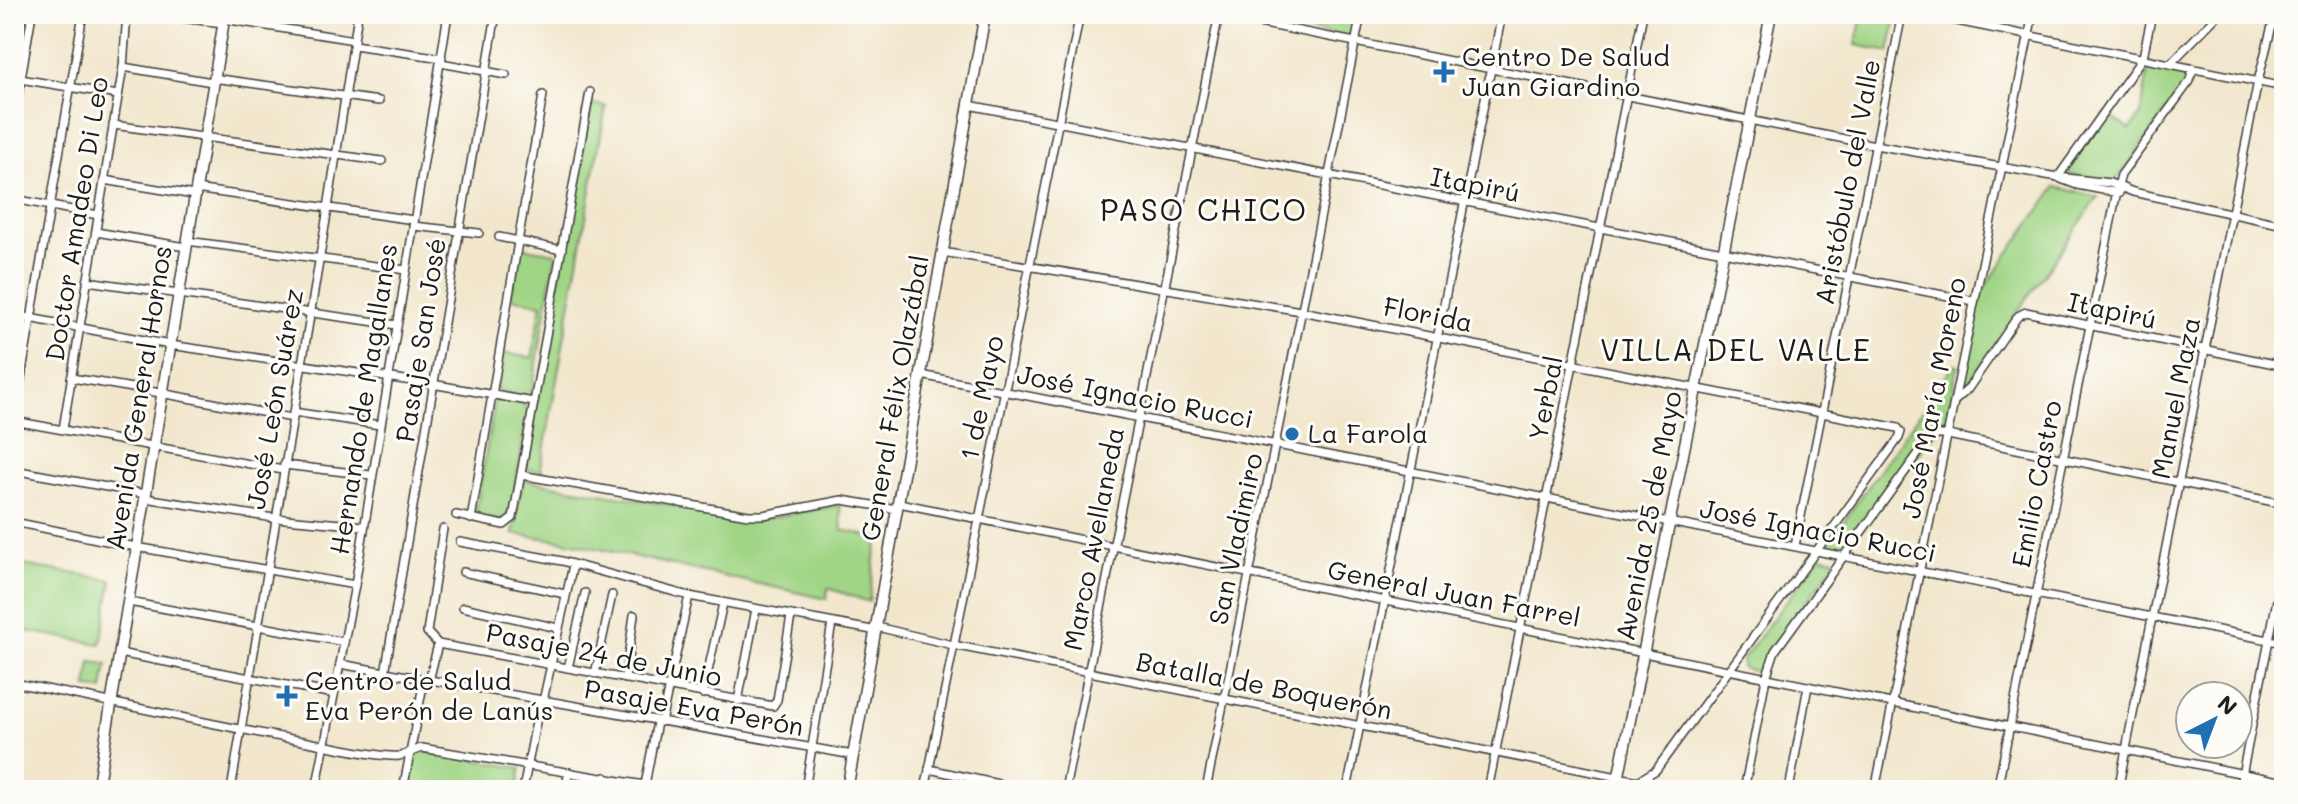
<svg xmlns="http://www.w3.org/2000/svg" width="2298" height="804" viewBox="0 0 2298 804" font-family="Mali,sans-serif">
<rect width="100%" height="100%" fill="#fdfcf7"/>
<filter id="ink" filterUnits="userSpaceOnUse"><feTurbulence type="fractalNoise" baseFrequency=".0125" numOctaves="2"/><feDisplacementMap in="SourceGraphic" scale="16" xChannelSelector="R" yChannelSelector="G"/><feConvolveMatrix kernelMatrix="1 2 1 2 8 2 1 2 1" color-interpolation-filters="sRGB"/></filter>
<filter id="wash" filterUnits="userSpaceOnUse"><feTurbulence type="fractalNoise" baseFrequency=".006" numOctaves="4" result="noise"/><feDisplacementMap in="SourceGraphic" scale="32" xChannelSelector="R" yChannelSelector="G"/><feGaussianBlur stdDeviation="1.8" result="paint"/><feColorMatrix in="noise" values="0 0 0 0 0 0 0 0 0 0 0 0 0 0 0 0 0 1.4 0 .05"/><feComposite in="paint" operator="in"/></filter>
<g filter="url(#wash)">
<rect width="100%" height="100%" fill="#f2e7cd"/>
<g fill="#a0d585" stroke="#5e7850" stroke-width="2">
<path d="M1233 14H1357L1352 38Z"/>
<path d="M1862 14H1897L1889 52 1856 45Z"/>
<path d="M2149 64 2184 72 2187 75 2186 83 2115 182 2063 173 2106 113 2130 130 2141 114Z"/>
<path d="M591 104 606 106 541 468 544 472 525 468Z"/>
<path d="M2056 187 2098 197 1965 388H1961L1981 287 1984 288Z"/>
<path d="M520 247 556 253 531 397 496 391 503 353 532 358 542 304 511 298Z"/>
<path d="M1954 365H1958L1945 427 1934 434 1846 549 1841 551 1825 548Z"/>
<path d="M495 399 524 404 528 411 510 516 504 521 475 516Z"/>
<path d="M523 480 758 520 840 505 842 530 878 538 869 602 828 588 827 599 564 541 513 534Z"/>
<path d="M1820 556 1835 559V563L1765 657 1761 669 1756 672 1742 668V660Z"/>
<path d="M23 565 112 580 101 644 14 629Z"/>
<path d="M91 662 107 664 103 690 87 688Z"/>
<path d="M422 751 521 768 517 790H406L412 755Z"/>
</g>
</g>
<g filter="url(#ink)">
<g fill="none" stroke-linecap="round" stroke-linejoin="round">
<g stroke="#3c3a37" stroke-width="10">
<g id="street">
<path d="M148 14 223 23"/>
<path d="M1214 14 1875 145 2058 177 2110 183 2133 192 2284 225"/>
<path d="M1922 14 2284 87"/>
<path d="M224 19 354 40"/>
<path d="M354 45 442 58"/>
<path d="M441 63 506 75"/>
<path d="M2171 63 2219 14"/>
<path d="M123 67 212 82"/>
<path d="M14 78 118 95"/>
<path d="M213 78 379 101"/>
<path d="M969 105 1974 301"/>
<path d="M14 119 32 14"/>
<path d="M113 125 382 161"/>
<path d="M2058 177 2143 57 2152 14"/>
<path d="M2061 179 2077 185 2119 193"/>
<path d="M104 180 194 195"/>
<path d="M195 189 414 220"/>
<path d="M14 199 98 215"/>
<path d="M413 226 479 233"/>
<path d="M96 232 186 247"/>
<path d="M499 237 562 250"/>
<path d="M187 241 406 270"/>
<path d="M87 281 397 325"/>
<path d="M14 315 170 345 432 384 534 402"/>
<path d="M921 375 2284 643"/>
<path d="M71 378C146 389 218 404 292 418"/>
<path d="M1956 400 1968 389 2018 316 2026 312 2284 366"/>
<path d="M293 412 380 425"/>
<path d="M14 419 83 14"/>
<path d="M14 421 283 470"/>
<path d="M63 429 123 67 127 14"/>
<path d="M284 465 371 475"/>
<path d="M14 470 145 494"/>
<path d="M521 475 748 515H763L842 500 897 509"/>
<path d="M145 498 274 518 364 526"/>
<path d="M899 503 2284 782"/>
<path d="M456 515 504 525 513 518 590 92"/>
<path d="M471 519 543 95"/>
<path d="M14 522 136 547 355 585"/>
<path d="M443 529 427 632 438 644 773 706 777 700 791 616"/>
<path d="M460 542 562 561 689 596 877 631"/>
<path d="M1795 546 1902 14"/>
<path d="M463 572 565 594"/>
<path d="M129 602 344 642"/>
<path d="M463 607 558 628"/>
<path d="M877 627 953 645 1638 781 1656 770 1899 438 1901 432 1898 428 1301 311 942 252"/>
<path d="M119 653 334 694"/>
<path d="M340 664 853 755"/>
<path d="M568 668 585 593"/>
<path d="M385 673 496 14"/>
<path d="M595 674 612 595"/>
<path d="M625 679 634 615"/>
<path d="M429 681 438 644"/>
<path d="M14 683C113 701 209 725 308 742 329 746 381 758 399 756 407 755 414 750 422 748L674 790"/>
<path d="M703 694 723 603"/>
<path d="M543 701 573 565"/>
<path d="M738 701 756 609"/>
<path d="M661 722 689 596"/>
<path d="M929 769 1027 790"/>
<path d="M1676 788 1687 790"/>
<path d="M231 790 328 208 358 14"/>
<path d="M316 790 355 585 448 14"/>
<path d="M403 790 424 680"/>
<path d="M523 790 540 701"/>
<path d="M565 790 569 772"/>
<path d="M602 790 605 777"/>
<path d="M644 790 657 722"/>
<path d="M805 790 832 623"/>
<path d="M925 790 1080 14"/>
<path d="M1065 790 1219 14"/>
<path d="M1206 790 1361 14"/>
<path d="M1347 790 1502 14"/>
<path d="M1488 790 1643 14"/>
<path d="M1744 790 1766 678 1775 651 1926 443 1937 435H1948L2284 504"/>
<path d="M1789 790 1808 686"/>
<path d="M1875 790 2033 14"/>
<path d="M1997 790 2118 186 2121 175 2190 81 2193 68"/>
<path d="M2118 790 2258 81 2275 14"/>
<path d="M2239 790 2284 565"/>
</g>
</g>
<g stroke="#3c3a37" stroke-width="13">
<g id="secondary">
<path d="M97 790 225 14"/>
<path d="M847 790 985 14"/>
<path d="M1616 790 1771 14"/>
</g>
</g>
<use href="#street" stroke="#fff" stroke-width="7"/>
<use href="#secondary" stroke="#fff" stroke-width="10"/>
</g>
</g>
<g fill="#1f6fb2" stroke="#fdfcf7" stroke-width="3">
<path d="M1440 60h8v8h8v8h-8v8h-8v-8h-8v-8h8z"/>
<circle cx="1292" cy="434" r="8"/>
<path d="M283 684h8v8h8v8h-8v8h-8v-8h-8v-8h8z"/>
</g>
<g text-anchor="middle" stroke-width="6" stroke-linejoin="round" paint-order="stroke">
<g font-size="26" fill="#1c1c1c" stroke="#fdfcf7" text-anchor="start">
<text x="1462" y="66">Centro De Salud<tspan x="1462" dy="30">Juan Giardino</tspan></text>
<text x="1308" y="443">La Farola</text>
<text x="305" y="690">Centro de Salud<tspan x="305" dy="30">Eva Perón de Lanús</tspan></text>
</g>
<g font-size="26" fill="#1c1c1c" stroke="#fdfcf7">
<text transform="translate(1848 182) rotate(-79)" y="9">Aristóbulo del Valle</text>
<text transform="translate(1475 185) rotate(11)" y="9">Itapirú</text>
<text transform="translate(77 219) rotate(-81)" y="9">Doctor Amadeo Di Leo</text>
<text transform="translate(2112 311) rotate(12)" y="9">Itapirú</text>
<text transform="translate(1428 315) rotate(11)" y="9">Florida</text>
<text transform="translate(421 340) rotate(-81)" y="9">Pasaje San José</text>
<text transform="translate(1135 397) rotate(11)" y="9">José Ignacio Rucci</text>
<text transform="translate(139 398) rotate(-81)" y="9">Avenida General Hornos</text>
<text transform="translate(895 398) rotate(-80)" y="9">General Félix Olazábal</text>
<text transform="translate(982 398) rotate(-78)" y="9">1 de Mayo</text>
<text transform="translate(1546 398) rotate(-79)" y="9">Yerbal</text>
<text transform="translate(1934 398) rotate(-79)" y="9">José María Moreno</text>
<text transform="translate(2176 398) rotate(-79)" y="9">Manuel Maza</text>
<text transform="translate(275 399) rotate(-80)" y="9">José León Suárez</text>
<text transform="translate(364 399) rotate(-81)" y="9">Hernando de Magallanes</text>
<text transform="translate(2037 484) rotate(-79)" y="9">Emilio Castro</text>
<text transform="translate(1649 516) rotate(-79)" y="9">Avenida 25 de Mayo</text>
<text transform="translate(1818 531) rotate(11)" y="9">José Ignacio Rucci</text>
<text transform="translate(1094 539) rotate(-79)" y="9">Marco Avellaneda</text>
<text transform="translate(1236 539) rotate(-78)" y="9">San Vladimiro</text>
<text transform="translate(1454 594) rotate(11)" y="9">General Juan Farrel</text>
<text transform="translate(604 655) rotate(11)" y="9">Pasaje 24 de Junio</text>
<text transform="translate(1264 686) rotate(11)" y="9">Batalla de Boquerón</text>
<text transform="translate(694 708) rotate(10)" y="9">Pasaje Eva Perón</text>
</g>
<g font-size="30" letter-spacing="2" fill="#1c1c1c" stroke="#fdfcf7">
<text x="1204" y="221">PASO CHICO</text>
<text x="1736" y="361">VILLA DEL VALLE</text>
</g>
</g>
<rect width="2298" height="804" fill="none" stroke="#fdfcf7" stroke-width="48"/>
<g transform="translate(2214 720) rotate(42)"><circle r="38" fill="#fdfcf7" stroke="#a3a29f" stroke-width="2"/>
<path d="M0-6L14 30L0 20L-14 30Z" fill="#1f6fb2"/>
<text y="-12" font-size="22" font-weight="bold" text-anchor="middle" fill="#1c1c1c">N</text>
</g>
</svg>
